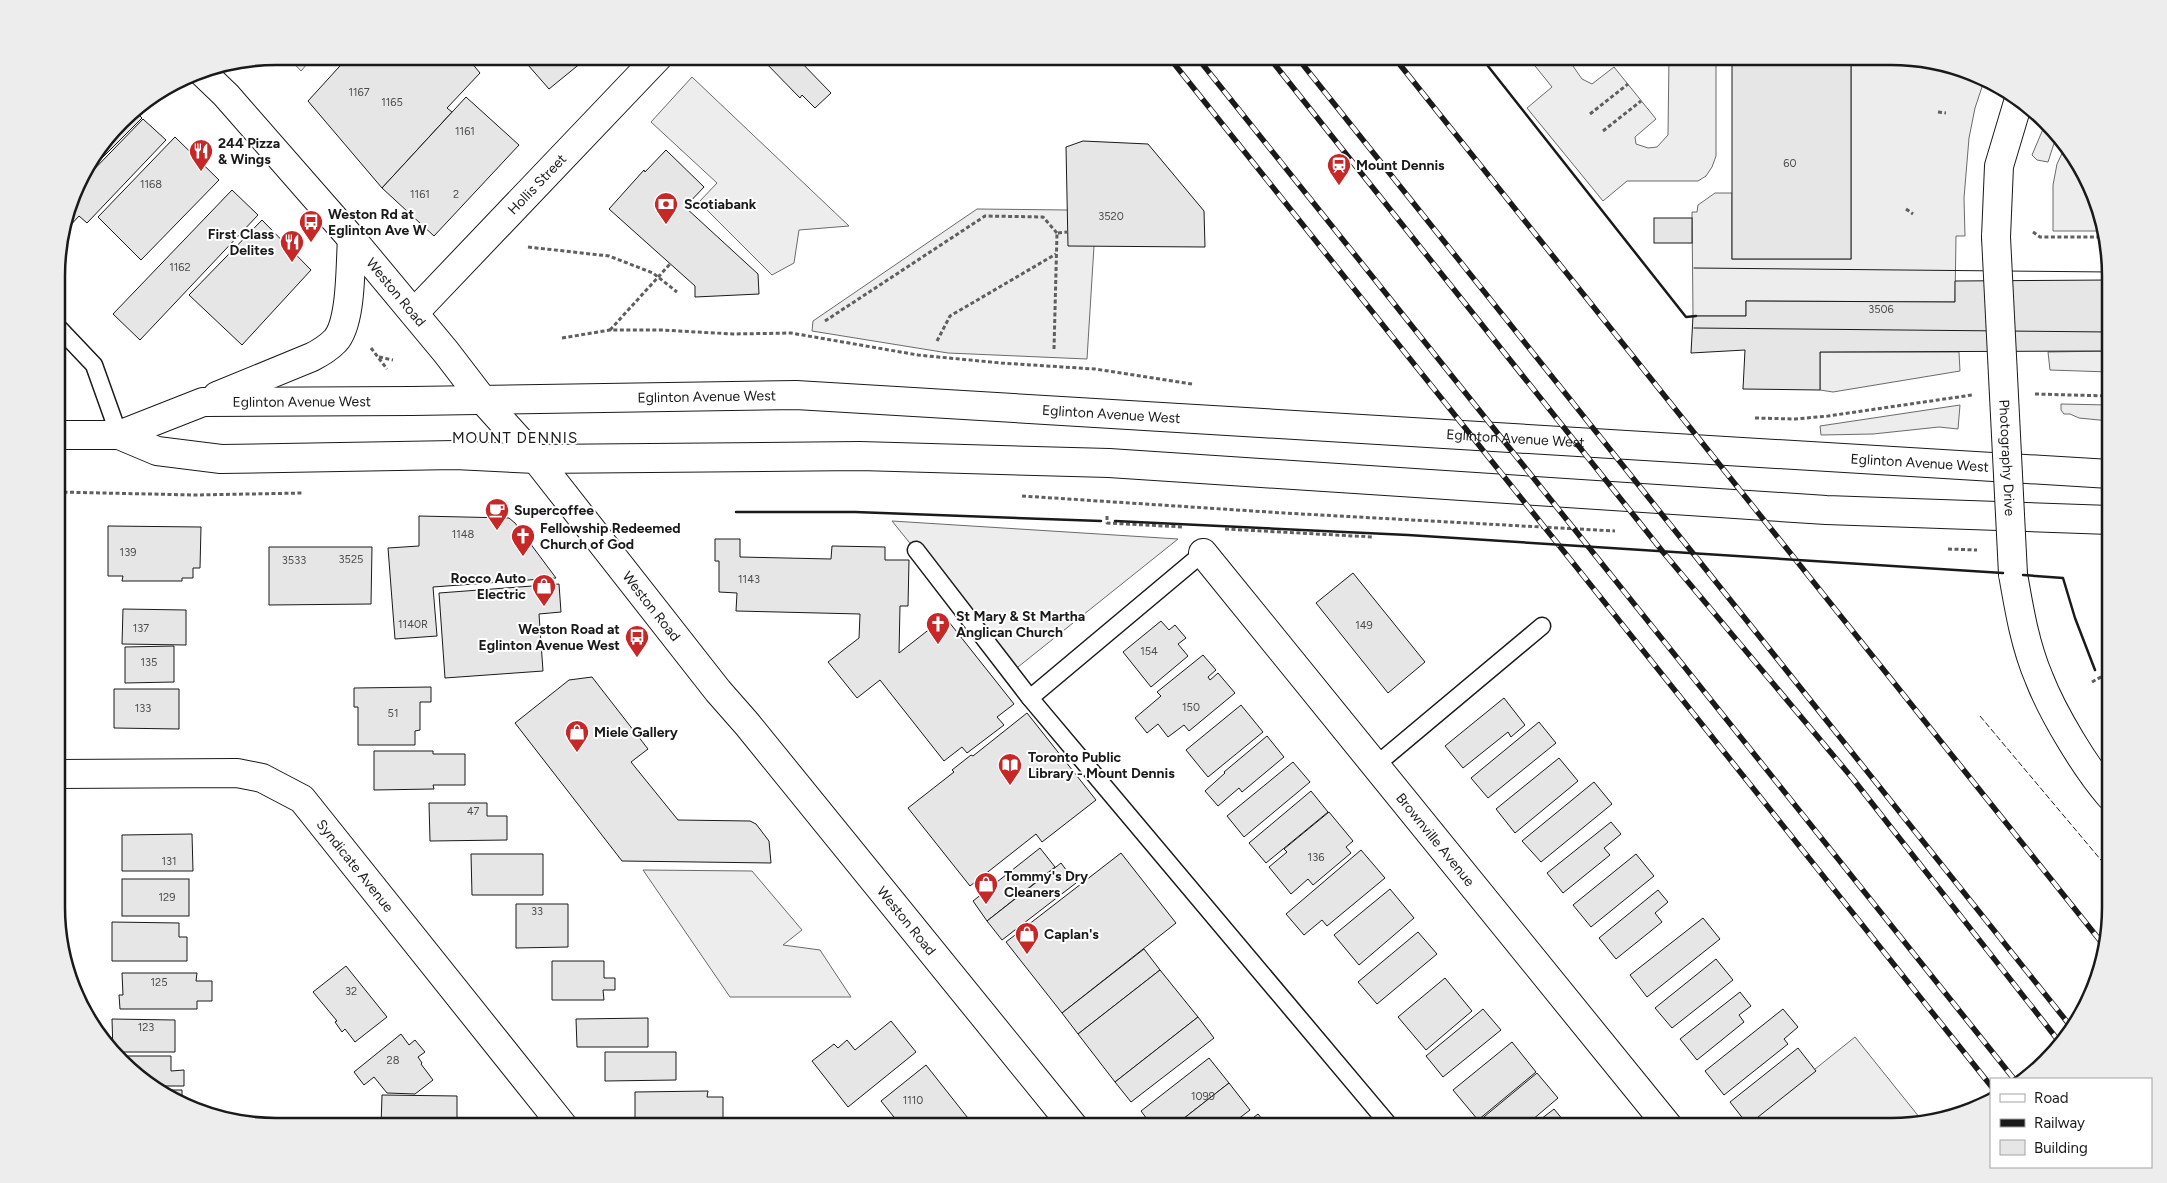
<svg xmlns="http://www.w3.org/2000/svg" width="2167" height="1183" viewBox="0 0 2167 1183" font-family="Figtree,sans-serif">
<rect width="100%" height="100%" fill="#fff"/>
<g fill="#ededed" stroke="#6a6a6a">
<path d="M287 56H314L301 71Z"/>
<path d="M1527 56H1566L1582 79 1592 84 1614 67 1656 119 1635 137 1636 144 1648 148 1657 147 1668 135 1669 56H1716V156L1712 167 1706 176 1698 181H1627L1603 201 1527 108 1552 87Z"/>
<path d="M1851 56H1891L1985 78 1975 108 1969 138 1964 198 1965 236H1956L1955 302 1746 301V316H1693L1692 212H1697L1698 205 1715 193H1732V259H1851Z"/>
<path d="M692 77 849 226 799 230 794 263 772 275 699 202 717 183 651 122Z"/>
<path d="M2046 122 2057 134 2048 162 2037 160 2032 155Z"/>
<path d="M2066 145 2074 154 2103 231H2053V185L2057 164Z"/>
<path d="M977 209 1068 210 1094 246 1087 359 948 353 812 331 813 321Z"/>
<path d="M2109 351V372L2050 370 2048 352Z"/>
<path d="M1820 352H1959L1960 371 1833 392 1820 390Z"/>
<path d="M2061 404 2109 405V421L2079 418 2070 414H2064L2061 410Z"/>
<path d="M1960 405 1958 429 1939 427 1873 434 1821 435 1820 426Z"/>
<path d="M892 521 1178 539 1013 671Z"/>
<path d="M643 870 752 871 802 930 783 945 820 950 851 997H730Z"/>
<path d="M1855 1037 1924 1123 1905 1126H1744Z"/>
</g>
<g fill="#e6e6e6" stroke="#1a1a1a">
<path d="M349 56H466L480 73 447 108 452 112 382 188 308 101Z"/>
<path d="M506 56H585L587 58 549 89 521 57 512 64Z"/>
<path d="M762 56H795L831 93 815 108 802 95 800 98 761 58Z"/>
<rect x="1732" y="56" width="119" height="203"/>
<path d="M466 97 519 145 434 236 382 188Z"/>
<path d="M133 109 142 118 91 169 89 166Z"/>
<path d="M143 119 166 140 87 223 79 216 68 228 66 226 77 187Z"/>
<path d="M175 137 219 180 141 260 98 217Z"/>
<path d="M1083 141 1148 144 1204 211 1205 247 1068 246 1066 147Z"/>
<path d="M666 150 704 187 685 207 758 274 759 294 695 297V286L609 209 644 170 645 172Z"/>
<path d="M232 190 258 215 140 340 113 314Z"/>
<rect x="1654" y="218" width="38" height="25"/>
<path d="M262 220 311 270 242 345 189 295Z"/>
<path d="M2109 280V351L1820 352V390L1743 389 1745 350 1691 353 1693 316H1746V301L1955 302V281Z"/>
<path d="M419 516 509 518 515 523 556 578 433 587 437 636 395 639 388 548 419 546Z"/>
<path d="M108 526 201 527 200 568H193V578H182V581H122L123 576H108Z"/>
<path d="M715 539H740V557L831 559 832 546 885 547V560H909L908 606H900L899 653 945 617 1014 704 997 717 1004 725 967 753 962 747 944 761 880 680 857 698 828 662 859 638 860 614 736 611 737 593 719 592V561H715Z"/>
<path d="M269 547H372L371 604 269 605Z"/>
<path d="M1353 573 1425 662 1388 693 1316 603Z"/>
<path d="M559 584 561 612 539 614 543 671 445 678 439 593Z"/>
<path d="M123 609 186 610V645L122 644Z"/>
<path d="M1161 621 1169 630 1175 625 1186 638 1178 644 1188 656 1151 687 1123 652Z"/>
<path d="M174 646V682L125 683V647Z"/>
<path d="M1203 655 1216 670 1208 677 1210 680 1218 673 1235 693 1189 731 1184 725 1168 737 1158 724 1147 733 1135 718 1161 696 1157 692Z"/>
<path d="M592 677 648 749 631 762 678 820 750 821 756 824 769 841 771 863 622 861 515 723 569 680Z"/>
<path d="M431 687V702H420V730L415 731V745H358V707H354V688Z"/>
<path d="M114 689H179V729L114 728Z"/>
<path d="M1504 698 1525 725 1511 737 1508 732 1463 768 1445 746Z"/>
<path d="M1241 705 1263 732 1208 777 1186 750Z"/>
<path d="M1027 713 1096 800 1042 842 1036 834 970 886 908 808 954 772 952 770 971 755 973 756Z"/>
<path d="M1539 722 1556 743 1488 798 1471 778Z"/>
<path d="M1267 736 1284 757 1242 792 1239 788 1218 806 1205 791 1225 773 1224 772Z"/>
<path d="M374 751H433V754H465V785H433L434 789 374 790Z"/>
<path d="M1559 758 1578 781 1515 833 1496 809Z"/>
<path d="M1293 762 1310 782 1244 837 1227 816Z"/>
<path d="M1594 782 1612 804 1541 862 1522 841Z"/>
<path d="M1311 791 1328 812 1266 863 1249 843Z"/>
<path d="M429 803H487V816H507V840L430 841Z"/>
<path d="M1329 812 1353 841 1346 847 1351 853 1313 885 1308 879 1291 894 1269 867 1287 852 1284 849Z"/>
<path d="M1611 822 1621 834 1604 848 1610 855 1563 893 1547 873Z"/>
<path d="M192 834 193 871H122V835Z"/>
<path d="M1040 848 1055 867 987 921 973 901Z"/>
<path d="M1361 850 1385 878 1327 926 1322 920 1304 935 1286 914Z"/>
<path d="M1121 853 1176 923 1062 1013 1006 942Z"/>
<path d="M471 854H543V895H472Z"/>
<path d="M1636 854 1654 876 1591 927 1573 905Z"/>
<path d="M1061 863 1076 883 1002 940 987 921Z"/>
<rect x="122" y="879" width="67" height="37"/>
<path d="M1390 889 1414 918 1359 965 1334 935Z"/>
<path d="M1658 890 1668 902 1655 913 1662 922 1616 959 1599 938Z"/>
<path d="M516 904H568V947L516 948Z"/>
<path d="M1703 918 1720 939 1647 997 1630 975Z"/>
<path d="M112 922 179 923V937H187V961H112Z"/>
<path d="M1418 932 1437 954 1377 1004 1358 982Z"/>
<path d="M1144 949 1160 970 1078 1034 1062 1013Z"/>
<path d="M1716 959 1733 980 1672 1028 1655 1008Z"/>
<path d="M552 961H604V978H615V990H603L604 1000H552Z"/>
<path d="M346 966 387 1017 355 1042 345 1029 342 1032 335 1022 337 1021 313 992Z"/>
<path d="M1160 970 1198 1017 1115 1082 1078 1034Z"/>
<path d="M122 973H197L196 981H212V1001H197V1009H120L119 995H123Z"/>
<path d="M1445 978 1472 1011 1426 1050 1398 1017Z"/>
<path d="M1740 992 1751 1006 1739 1015 1744 1022 1697 1060 1680 1039Z"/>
<path d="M1483 1009 1501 1030 1443 1077 1426 1056Z"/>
<path d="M1783 1009 1798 1027 1784 1039 1788 1044 1724 1095 1705 1071Z"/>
<path d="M1198 1017 1214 1038 1131 1102 1115 1082Z"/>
<path d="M648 1018V1047H577L576 1019Z"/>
<path d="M112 1019 175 1020V1052H113Z"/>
<path d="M891 1021 916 1052 848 1107 812 1061 834 1044 838 1048 847 1040 855 1050Z"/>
<path d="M401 1034 409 1045 415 1040 425 1052 418 1057 422 1063 421 1064 433 1080 415 1094 387 1093 374 1077 364 1085 354 1072Z"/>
<path d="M1512 1042 1536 1072 1478 1120 1453 1090Z"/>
<path d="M1798 1048 1816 1071 1748 1125 1730 1102Z"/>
<path d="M605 1052H676V1080L605 1081Z"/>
<path d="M116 1056H171V1071L184 1070V1086H152L131 1073Z"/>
<path d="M1209 1058 1229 1083 1174 1126 1153 1127 1141 1111Z"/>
<path d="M926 1065 975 1127H902L881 1101Z"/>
<path d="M1537 1073 1558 1098 1525 1126H1483L1479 1121Z"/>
<path d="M1229 1083 1250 1110 1229 1126H1174Z"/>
<path d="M157 1090H182V1105L178 1104Z"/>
<path d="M708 1091 707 1097H723V1120H635V1092Z"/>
<path d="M382 1095 457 1096V1127L381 1126Z"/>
<path d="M1554 1109 1568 1126H1532Z"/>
<path d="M1258 1114 1268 1126H1243Z"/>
</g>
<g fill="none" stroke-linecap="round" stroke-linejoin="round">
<g stroke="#1a1a1a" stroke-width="19">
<g id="lane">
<path d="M57 326 94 365 119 435"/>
<path d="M916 550 1030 698"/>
<path d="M1203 553 1030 698 1390 1126"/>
<path d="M1376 765 1542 626"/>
</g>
</g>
<g stroke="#1a1a1a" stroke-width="30">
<g id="street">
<path d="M1996 237 1999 166 2019 99"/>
<path id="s1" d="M414 313 659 56"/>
<path id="s2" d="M1203 553 1668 1126"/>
<path d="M2013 574C2019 609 2025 645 2039 678 2053 714 2085 767 2110 796"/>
<path id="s3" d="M58 774 237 773 262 778 302 799 564 1127"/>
</g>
</g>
<g stroke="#1a1a1a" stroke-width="30">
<g id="secondary">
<path id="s4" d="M201 71 226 95 352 239 446 352 482 399 536 459 718 691 747 724 1074 1127"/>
</g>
</g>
<g stroke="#1a1a1a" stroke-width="30">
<g id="primary">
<path d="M217 396 312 357C320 353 328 348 335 341 352 323 350 265 352 239"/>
<path id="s5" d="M57 435H119L203 402 412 401 796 395 2110 474"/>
<path d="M119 435 157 451 221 459 455 455 536 459 860 456 1109 463 1826 510 2110 520"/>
</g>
</g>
<g stroke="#5f5f5f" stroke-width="3" stroke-dasharray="4 2.5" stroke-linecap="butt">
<path d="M1938 112 1946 113"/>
<path d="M1590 114 1628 84"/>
<path d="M1603 131 1641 101"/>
<path d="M1906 209 1913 214"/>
<path d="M2033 232 2040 237H2105"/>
<path d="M528 247 609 256 653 273 677 292"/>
<path d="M825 321 985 216 1043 217 1057 233"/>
<path d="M610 330 670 264"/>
<path d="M562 338 610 330H661L733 334 791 333 918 355 1001 363 1095 369 1192 384"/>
<path d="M937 341 950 316 1056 254"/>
<path d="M371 348 387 369"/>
<path d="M1054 349 1057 233 1068 232"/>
<path d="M379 357 393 360"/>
<path d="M2035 394 2109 396"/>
<path d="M1755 418 1795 419 1828 416 1972 395"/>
<path d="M57 492 195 495 304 493"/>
<path d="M1022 496 1284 513 1615 531"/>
<path d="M1107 516V523L1184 527"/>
<path d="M1225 529 1373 537"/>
<path d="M1948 549 1977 550"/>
<path d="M2092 682 2110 672"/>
</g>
<use href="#lane" stroke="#fff" stroke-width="16"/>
<use href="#street" stroke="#fff" stroke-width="28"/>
<use href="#secondary" stroke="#fff" stroke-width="28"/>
<use href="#primary" stroke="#fff" stroke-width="28"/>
<g stroke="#1a1a1a" stroke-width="1">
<path d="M1694 268 2109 272"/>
<path d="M1694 328 2109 332"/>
</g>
<g stroke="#1a1a1a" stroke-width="5.5">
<g id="rail">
<path d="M1168 56 1991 1086"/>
<path d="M1196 56 2014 1079"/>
<path d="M1268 56 1663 552 1853 779 2061 1044"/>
<path d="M1296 56 2072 1028"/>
<path d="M1393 56 2102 943"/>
</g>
</g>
<use href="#rail" stroke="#fff" stroke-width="4" stroke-dasharray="11" stroke-linecap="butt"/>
<g stroke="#1a1a1a" stroke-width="30" stroke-linecap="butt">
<g id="street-bridge">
<path id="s6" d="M1996 237 2013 574"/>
</g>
</g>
<use href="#street-bridge" stroke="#fff" stroke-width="28"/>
<path stroke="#1a1a1a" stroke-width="1" stroke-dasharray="6 2.5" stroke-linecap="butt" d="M1980 716 2111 872"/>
<g stroke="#1a1a1a" stroke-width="2.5">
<path d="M1480 56 1686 317 1696 316"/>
<path d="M736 512H855L1101 521"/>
<path d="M1115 521 1408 535 2003 573"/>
<path d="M2023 575 2063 578 2075 618 2095 670"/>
</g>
</g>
<defs>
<g id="restaurant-pin" transform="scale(1.25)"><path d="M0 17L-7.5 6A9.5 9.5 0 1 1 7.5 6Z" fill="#c62828" stroke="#fff"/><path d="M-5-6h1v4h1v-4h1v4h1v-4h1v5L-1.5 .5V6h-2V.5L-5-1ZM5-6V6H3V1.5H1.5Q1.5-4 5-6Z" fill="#fff"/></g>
<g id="station-pin" transform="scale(1.25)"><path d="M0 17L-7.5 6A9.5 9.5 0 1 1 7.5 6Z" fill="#c62828" stroke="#fff"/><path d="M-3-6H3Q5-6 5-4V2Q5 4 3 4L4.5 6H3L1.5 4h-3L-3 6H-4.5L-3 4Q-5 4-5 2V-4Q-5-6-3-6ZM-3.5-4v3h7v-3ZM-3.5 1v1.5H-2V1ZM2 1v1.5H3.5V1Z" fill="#fff"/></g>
<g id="bank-pin" transform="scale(1.25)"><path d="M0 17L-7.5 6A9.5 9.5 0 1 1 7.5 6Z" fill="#c62828" stroke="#fff"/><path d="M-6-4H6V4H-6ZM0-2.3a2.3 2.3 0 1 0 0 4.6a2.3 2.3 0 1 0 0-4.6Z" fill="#fff"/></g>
<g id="bus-pin" transform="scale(1.25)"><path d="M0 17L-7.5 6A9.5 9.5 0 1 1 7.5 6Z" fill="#c62828" stroke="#fff"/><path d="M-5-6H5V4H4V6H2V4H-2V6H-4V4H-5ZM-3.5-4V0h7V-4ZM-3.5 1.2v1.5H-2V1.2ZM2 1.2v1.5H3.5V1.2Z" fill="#fff"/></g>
<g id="cafe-pin" transform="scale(1.25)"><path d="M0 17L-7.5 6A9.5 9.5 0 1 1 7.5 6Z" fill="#c62828" stroke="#fff"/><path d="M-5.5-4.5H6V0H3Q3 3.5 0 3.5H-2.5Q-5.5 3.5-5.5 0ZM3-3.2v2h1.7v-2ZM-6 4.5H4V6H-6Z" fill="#fff"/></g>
<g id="church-pin" transform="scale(1.25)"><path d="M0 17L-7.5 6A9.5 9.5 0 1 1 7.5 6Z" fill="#c62828" stroke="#fff"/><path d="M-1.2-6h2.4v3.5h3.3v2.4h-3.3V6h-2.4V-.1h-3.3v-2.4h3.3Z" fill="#fff"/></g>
<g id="shop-pin" transform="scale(1.25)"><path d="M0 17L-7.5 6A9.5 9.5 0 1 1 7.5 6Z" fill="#c62828" stroke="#fff"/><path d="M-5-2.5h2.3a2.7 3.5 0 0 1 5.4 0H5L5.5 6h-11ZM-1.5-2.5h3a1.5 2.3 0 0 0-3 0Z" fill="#fff"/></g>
<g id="library-pin" transform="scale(1.25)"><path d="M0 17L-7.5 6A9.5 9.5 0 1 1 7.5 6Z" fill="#c62828" stroke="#fff"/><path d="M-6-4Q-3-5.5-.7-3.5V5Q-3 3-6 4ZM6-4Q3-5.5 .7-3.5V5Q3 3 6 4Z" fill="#fff"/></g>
</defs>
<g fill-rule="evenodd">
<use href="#restaurant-pin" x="201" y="151"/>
<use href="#station-pin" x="1339" y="165"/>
<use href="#bank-pin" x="666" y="204"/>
<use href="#bus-pin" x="311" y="222"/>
<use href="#restaurant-pin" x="292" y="242"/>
<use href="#cafe-pin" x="497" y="510"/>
<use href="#church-pin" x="523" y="536"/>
<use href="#shop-pin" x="544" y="586"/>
<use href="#church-pin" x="938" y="624"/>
<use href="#bus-pin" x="637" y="637"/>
<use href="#shop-pin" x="577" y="732"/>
<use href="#library-pin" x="1010" y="765"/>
<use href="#shop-pin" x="986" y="884"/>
<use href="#shop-pin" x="1027" y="934"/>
</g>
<g text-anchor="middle" stroke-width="4" stroke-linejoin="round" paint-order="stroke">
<g font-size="11" fill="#4d4d4d">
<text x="359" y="96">1167</text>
<text x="392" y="106">1165</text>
<text x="465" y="135">1161</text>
<text x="1790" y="167">60</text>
<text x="151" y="188">1168</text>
<text x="420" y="198">1161</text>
<text x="456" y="198">2</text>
<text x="1111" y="220">3520</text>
<text x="180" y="271">1162</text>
<text x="1881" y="313">3506</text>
<text x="463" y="538">1148</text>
<text x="128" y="556">139</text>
<text x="351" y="563">3525</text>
<text x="294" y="564">3533</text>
<text x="749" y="583">1143</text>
<text x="413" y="628">1140R</text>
<text x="1364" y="629">149</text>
<text x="141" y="632">137</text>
<text x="1149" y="655">154</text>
<text x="149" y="666">135</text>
<text x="1191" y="711">150</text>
<text x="143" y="712">133</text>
<text x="393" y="717">51</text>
<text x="473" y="815">47</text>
<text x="1316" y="861">136</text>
<text x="169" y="865">131</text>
<text x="167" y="901">129</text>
<text x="537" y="915">33</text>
<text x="159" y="986">125</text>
<text x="351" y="995">32</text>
<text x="146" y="1031">123</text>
<text x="393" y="1064">28</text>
<text x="1203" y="1100">1099</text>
<text x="913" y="1104">1110</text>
</g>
<g font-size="14" font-weight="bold" fill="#1a1a1a" stroke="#fff" text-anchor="start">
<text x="218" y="148">244 Pizza<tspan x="218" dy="16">&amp; Wings</tspan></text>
<text x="1356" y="170">Mount Dennis</text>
<text x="684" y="209">Scotiabank</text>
<text x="328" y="219">Weston Rd at<tspan x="328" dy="16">Eglinton Ave W</tspan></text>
<text x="274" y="239" text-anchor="end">First Class<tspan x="274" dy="16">Delites</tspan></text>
<text x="514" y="515">Supercoffee</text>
<text x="540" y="533">Fellowship Redeemed<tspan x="540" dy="16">Church of God</tspan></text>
<text x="526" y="583" text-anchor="end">Rocco Auto<tspan x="526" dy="16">Electric</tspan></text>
<text x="956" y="621">St Mary &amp; St Martha<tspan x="956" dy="16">Anglican Church</tspan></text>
<text x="620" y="634" text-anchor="end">Weston Road at<tspan x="620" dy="16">Eglinton Avenue West</tspan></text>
<text x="594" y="737">Miele Gallery</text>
<text x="1028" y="762">Toronto Public<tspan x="1028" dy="16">Library - Mount Dennis</tspan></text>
<text x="1004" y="881">Tommy's Dry<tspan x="1004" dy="16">Cleaners</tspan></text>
<text x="1044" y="939">Caplan's</text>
</g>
<g font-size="14" fill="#1a1a1a" stroke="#fff">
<text dy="5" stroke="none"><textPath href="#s1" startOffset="178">Hollis Street</textPath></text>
<text dy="5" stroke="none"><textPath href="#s4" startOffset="295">Weston Road</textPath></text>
<text dy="5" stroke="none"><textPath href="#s5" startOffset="656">Eglinton Avenue West</textPath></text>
<text dy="5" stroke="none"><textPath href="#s5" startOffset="251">Eglinton Avenue West</textPath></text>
<text dy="5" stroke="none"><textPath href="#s5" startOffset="1061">Eglinton Avenue West</textPath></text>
<text dy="5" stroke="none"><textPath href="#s5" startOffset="1466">Eglinton Avenue West</textPath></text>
<text dy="5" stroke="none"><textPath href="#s6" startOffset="221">Photography Drive</textPath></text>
<text dy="5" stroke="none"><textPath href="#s5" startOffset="1871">Eglinton Avenue West</textPath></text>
<text dy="5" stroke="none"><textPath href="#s4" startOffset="700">Weston Road</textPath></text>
<text dy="5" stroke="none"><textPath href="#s2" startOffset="369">Brownville Avenue</textPath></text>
<text dy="5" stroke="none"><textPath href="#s3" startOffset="335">Syndicate Avenue</textPath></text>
<text dy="5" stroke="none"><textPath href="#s4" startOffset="1105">Weston Road</textPath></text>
</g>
<g font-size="15" letter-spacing="1" fill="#1a1a1a" stroke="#fff">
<text x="515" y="443">MOUNT DENNIS</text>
</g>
</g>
<path d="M0 0H2167V1183H0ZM276 65H1891A211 211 0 0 1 2102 276V907A211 211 0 0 1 1891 1118H276A211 211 0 0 1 65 907V276A211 211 0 0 1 276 65Z" fill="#ededed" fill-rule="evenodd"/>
<path fill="none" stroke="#1a1a1a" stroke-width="2.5" d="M276 65H1891A211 211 0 0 1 2102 276V907A211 211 0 0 1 1891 1118H276A211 211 0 0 1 65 907V276A211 211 0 0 1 276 65Z"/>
<rect x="1990" y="1078" width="162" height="90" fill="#ffffff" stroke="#a3a3a3"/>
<rect x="2000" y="1094" width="25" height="8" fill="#ffffff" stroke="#a3a3a3"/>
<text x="2034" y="1103" font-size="15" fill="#1a1a1a">Road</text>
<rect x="2000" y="1119" width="25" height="8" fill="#1a1a1a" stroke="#a3a3a3"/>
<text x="2034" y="1128" font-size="15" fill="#1a1a1a">Railway</text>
<rect x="2000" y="1140" width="25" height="15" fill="#e6e6e6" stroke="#a3a3a3"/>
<text x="2034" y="1153" font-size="15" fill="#1a1a1a">Building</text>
</svg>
